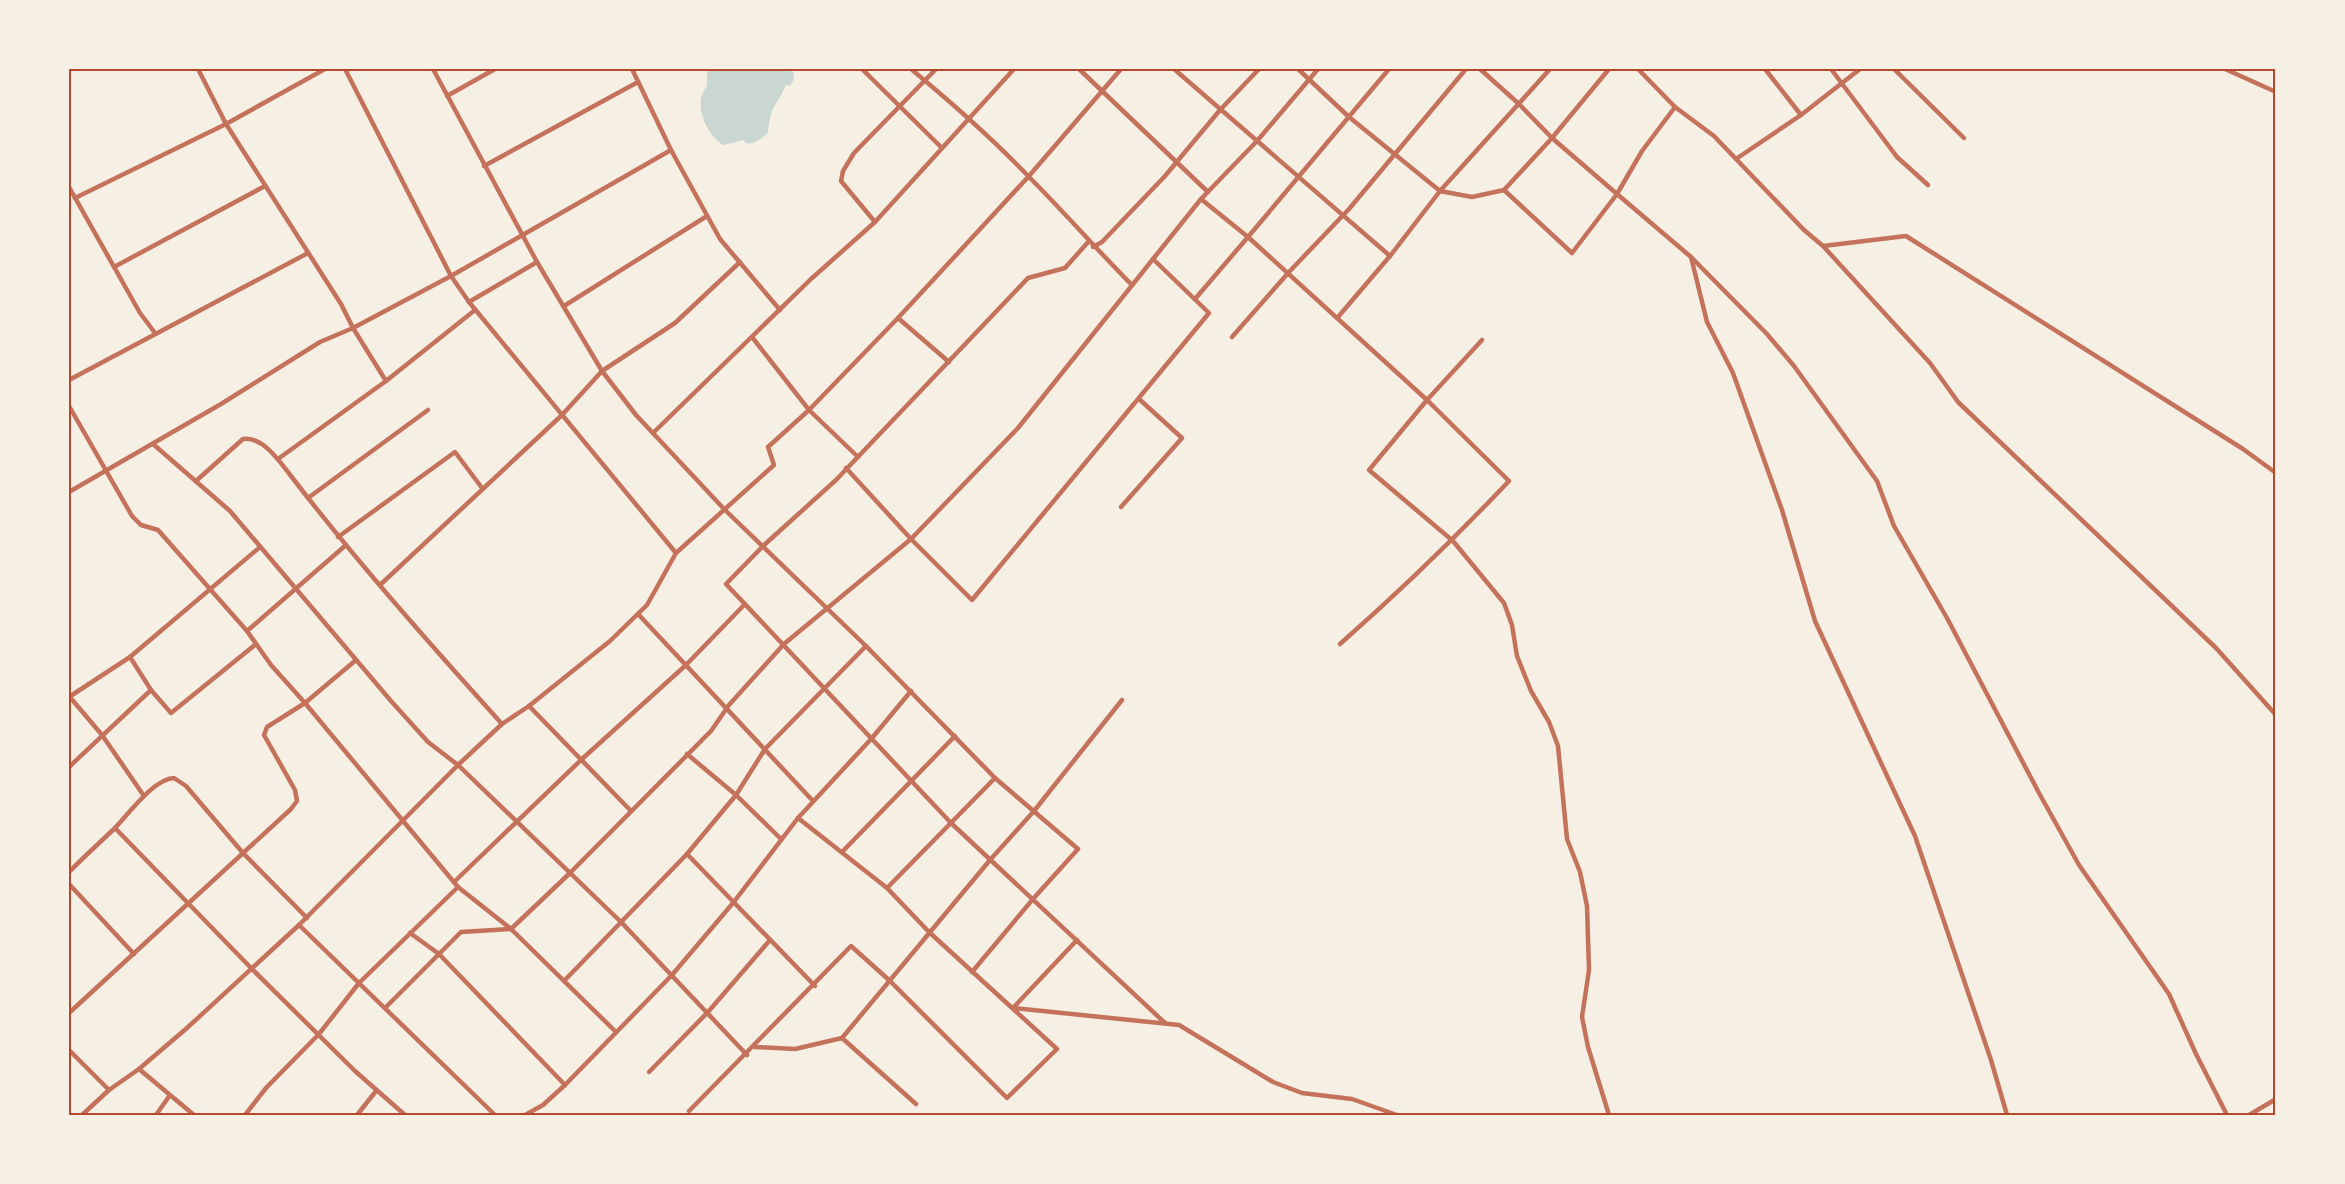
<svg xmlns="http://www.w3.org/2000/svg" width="2345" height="1184" viewBox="0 0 2345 1184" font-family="Montserrat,sans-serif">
<rect width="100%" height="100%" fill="#f6efe4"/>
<path fill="#c9d6d2" d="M707 69H788L794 73 793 81 790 86 786 85C776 107 770 105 768 133 760 139 755 145 745 143L744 140 723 145C706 133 692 104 707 86Z"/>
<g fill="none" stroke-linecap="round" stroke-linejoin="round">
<g stroke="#c5725c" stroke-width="4.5">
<path d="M198 69 226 124 341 304 353 328 386 381"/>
<path d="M345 69 451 276 469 302 676 553"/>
<path d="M433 69 537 262 602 371 636 415 725 510 866 646 995 778 1078 849 1033 899 972 972"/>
<path d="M632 69 671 150 720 239 780 310"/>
<path d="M862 69 942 148"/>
<path d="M911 69C952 103 993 139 1030 178 1065 213 1097 250 1132 285"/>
<path d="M1079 69 1208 192"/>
<path d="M1174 69 1390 256"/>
<path d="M1298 69 1349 117 1440 191 1472 197 1504 190 1572 253 1617 194 1691 257 1767 334 1794 366 1877 481 1894 526 1947 618 2039 793 2079 865 2169 994 2196 1054 2227 1115"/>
<path d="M1480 69 1519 104 1552 138 1617 194 1642 151 1675 107 1638 69"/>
<path d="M1765 69 1801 115"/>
<path d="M1831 69 1897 157 1928 185"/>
<path d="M1894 69 1964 138"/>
<path d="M2225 69 2276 92"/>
<path d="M447 96 495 69"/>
<path d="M1675 107 1714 136 1804 230 1823 246 1930 363 1958 402 2216 648 2276 715"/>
<path d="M1736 159 1801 115 1860 69"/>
<path d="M484 166 638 82"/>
<path d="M69 187 140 313 155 333"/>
<path d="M1504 190 1552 138 1609 69"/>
<path d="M75 198 226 124 325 69"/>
<path d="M1201 199 1248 237 1389 69"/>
<path d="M875 222 841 181 843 171 854 153 936 69"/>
<path d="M1089 241 1065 268 1028 278 836 480 763 546 726 584 951 823 1165 1023"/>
<path d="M1823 246 1906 236 2243 449 2276 473"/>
<path d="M1093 247 1102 242 1165 176 1220 110 1259 69"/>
<path d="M1691 257 1707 322 1733 373 1782 510 1815 621 1915 836 1991 1060 2007 1115"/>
<path d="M114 267 265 186"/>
<path d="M1195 299 1248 237 1427 400 1509 481C1455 538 1399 592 1340 644"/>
<path d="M469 302 537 262"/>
<path d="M564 306 707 216"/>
<path d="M1338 317 1390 256 1440 191 1550 69"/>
<path d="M898 318 949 362"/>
<path d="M752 337 809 410 858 457"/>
<path d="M1232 337 1289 272 1349 209 1466 69"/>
<path d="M1482 340 1427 400 1369 470 1453 541 1504 603 1512 625 1517 656 1531 691 1549 722 1558 746 1567 839 1580 872 1587 906 1589 970 1582 1017 1588 1047 1609 1115"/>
<path d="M69 380 308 253"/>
<path d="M69 406 132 516 141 525 158 530 247 631 271 665 305 703 458 887 511 929 616 1032"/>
<path d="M653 433 811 279 875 222 1014 69"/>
<path d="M153 444 230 511 391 701 428 742 458 765 622 923 747 1055"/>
<path d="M278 459 386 381 475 310"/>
<path d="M846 468 911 539 972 600 1209 313 1153 259"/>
<path d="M196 481 243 439C263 436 280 462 291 476 357 562 430 644 502 724"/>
<path d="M69 492 221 404 320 342 353 328 451 276 671 150"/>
<path d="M308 498 428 410"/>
<path d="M1121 507 1182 438 1139 399"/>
<path d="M338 537 455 452 482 488"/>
<path d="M380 585 562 415 602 371 675 323 740 262"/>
<path d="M638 614 813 801"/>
<path d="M247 631 346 545"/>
<path d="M130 657 151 690 171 713 256 644"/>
<path d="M69 696 102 735 144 796"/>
<path d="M69 697 130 657 260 547"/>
<path d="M529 706 631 811"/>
<path d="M687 754 736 795 781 839"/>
<path d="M69 767 151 690"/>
<path d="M115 828 252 969 355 1071 405 1115"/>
<path d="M842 852 955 736"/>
<path d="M687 854 815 986"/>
<path d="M69 872C84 857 99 843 114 829 128 815 153 779 174 778L186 786 243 853 307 918"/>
<path d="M454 882 582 759 686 665 745 604"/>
<path d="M69 884 134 954"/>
<path d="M887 888 995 778"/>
<path d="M299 925 495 1115"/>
<path d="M410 933 439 954 565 1085"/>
<path d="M564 981 687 854 736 795 765 749 866 646"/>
<path d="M385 1008 461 932 511 929 570 873 711 731 729 705 784 644 911 539 1018 428 1201 199 1257 141 1318 69"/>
<path d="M1013 1008 1179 1025 1273 1082 1302 1093 1352 1099 1397 1115"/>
<path d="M1013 1008 1077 940"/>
<path d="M69 1013 291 809 297 801 295 790 264 735 267 727 305 703 356 660"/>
<path d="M842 1038 990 860 1034 811 1122 700"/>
<path d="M755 1047 795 1049 842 1038 916 1104"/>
<path d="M69 1050 109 1090"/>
<path d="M139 1069 194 1115"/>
<path d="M649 1072 708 1012 770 940"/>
<path d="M689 1111 851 946 889 980 1007 1098 1057 1049 929 932 887 888 798 818"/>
<path d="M82 1115 109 1090 139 1069 187 1028 299 925 458 765 502 724 529 706 610 641 647 605 676 553 774 465 768 447 809 410 898 318 1029 176 1121 69"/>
<path d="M156 1115 170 1095"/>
<path d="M245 1115 266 1088 319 1034 359 983 458 887"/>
<path d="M357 1115 376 1091"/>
<path d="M525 1115 543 1105 565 1085 672 975 733 903 798 818 872 738 911 691"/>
<path d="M2249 1115 2276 1099"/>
</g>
</g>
<rect width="2345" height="1184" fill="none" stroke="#f6efe4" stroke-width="141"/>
<rect x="70" y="70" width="2204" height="1044" fill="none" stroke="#b5482f" stroke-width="2"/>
</svg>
